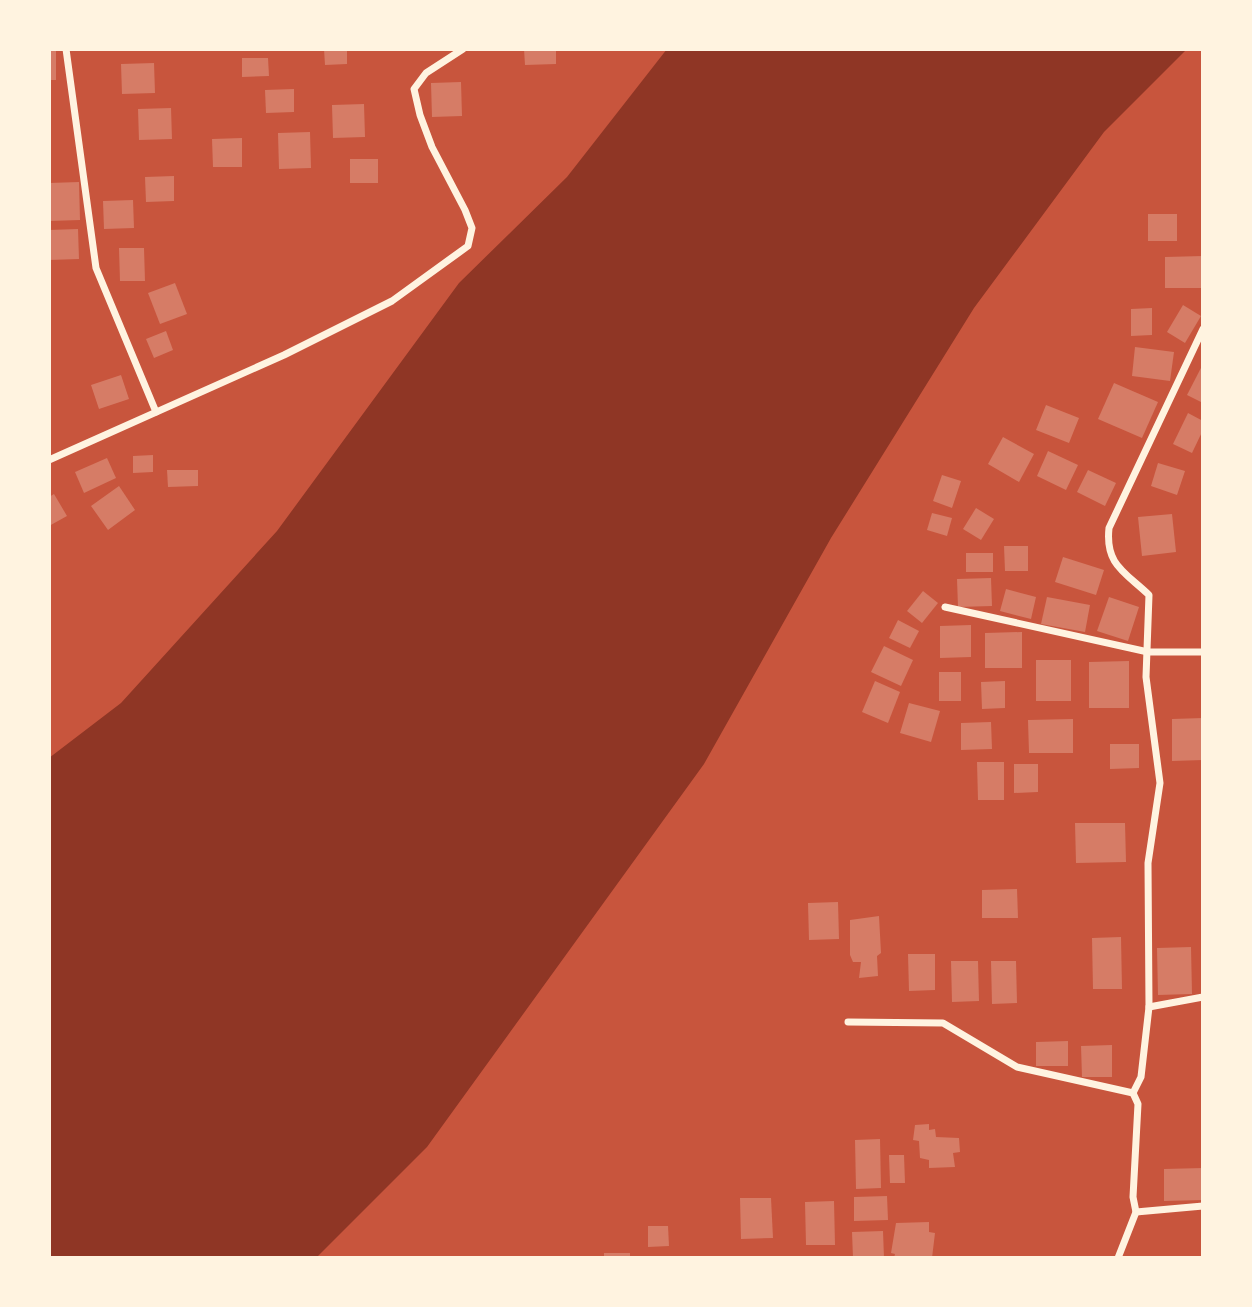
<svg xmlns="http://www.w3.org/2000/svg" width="1252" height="1307" viewBox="0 0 1252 1307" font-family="'Titillium Web',sans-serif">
<rect width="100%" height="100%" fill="#c8553d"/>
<path fill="#8f3625" d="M667 49H1187L1104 132 974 308 831 538 704 764 427 1147 316 1258H49V758L121 703 277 531 459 283 567 177Z"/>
<g fill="#d67c66">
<path d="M324 49H347V64L325 65Z"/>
<path d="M524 49H556V64L525 65Z"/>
<rect x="49" y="51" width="7" height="29"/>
<path d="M242 58H268L269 76 242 77Z"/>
<path d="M154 63 155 93 122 94 121 64Z"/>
<path d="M461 82 462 116 432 117 431 83Z"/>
<path d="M294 89V112L266 113 265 90Z"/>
<path d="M364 104 365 137 333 138 332 105Z"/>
<path d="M171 108 172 139 139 140 138 109Z"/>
<path d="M310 132 311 168 279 169 278 133Z"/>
<path d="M242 138V167H213L212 139Z"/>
<rect x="350" y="159" width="28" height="24"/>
<path d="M174 176V201L146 202 145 177Z"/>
<path d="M79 182 80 220 49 221V183Z"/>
<path d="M133 200 134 228 104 229 103 201Z"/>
<rect x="1148" y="214" width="29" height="27"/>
<path d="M78 229 79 259 49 260V230Z"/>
<path d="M119 248H144L145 281H120Z"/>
<path d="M1203 256V288H1165V257Z"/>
<path d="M175 283 187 314 160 324 148 293Z"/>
<path d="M1183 305 1201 316 1185 343 1167 332Z"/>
<path d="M1152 308V335L1131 336V309Z"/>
<path d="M166 331 173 350 154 358 146 339Z"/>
<path d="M1135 347 1174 352 1170 381 1132 376Z"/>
<path d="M1203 364V403L1187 395Z"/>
<path d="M121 375 129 399 99 409 91 385Z"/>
<path d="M1114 383 1158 402 1142 438 1098 419Z"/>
<path d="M1046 405 1079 418 1069 443 1036 430Z"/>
<path d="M1188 413 1203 421V430L1192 453 1173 444Z"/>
<path d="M1003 437 1034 454 1019 482 988 464Z"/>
<path d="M1048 451 1078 465 1066 490 1037 476Z"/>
<path d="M153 455V472L133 473V456Z"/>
<path d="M107 458 116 478 84 493 75 472Z"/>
<path d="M1158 463 1185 471 1177 495 1151 486Z"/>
<path d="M167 470H198V486L168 487Z"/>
<path d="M1088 470 1116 483 1105 506 1077 492Z"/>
<path d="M942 475 961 481 952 508 933 501Z"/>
<path d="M119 486 135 510 108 530 91 506Z"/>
<path d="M54 494 67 516 49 526V497Z"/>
<path d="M976 508 994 519 981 540 963 529Z"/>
<path d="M932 513 952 518 947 536 927 530Z"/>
<path d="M1172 514 1176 552 1142 556 1138 517Z"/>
<path d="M1004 546H1028V571H1005Z"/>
<rect x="966" y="553" width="27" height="19"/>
<path d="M1063 557 1104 570 1096 595 1055 582Z"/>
<path d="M991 578 992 606 958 607 957 579Z"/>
<path d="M1006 589 1036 597 1031 619 1000 611Z"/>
<path d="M923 591 938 603 922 623 907 611Z"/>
<path d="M1047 597 1090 605 1085 632 1041 624Z"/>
<path d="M1109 597 1139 607 1128 641 1097 631Z"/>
<path d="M898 620 919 631 910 648 889 638Z"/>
<path d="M971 625V657L940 658V626Z"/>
<path d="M1022 632V668H985V633Z"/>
<path d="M884 646 913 660 901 686 871 672Z"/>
<rect x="1036" y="660" width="35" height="41"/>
<path d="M1129 661V708H1089V662Z"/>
<rect x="939" y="672" width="22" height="29"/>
<path d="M875 681 900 692 888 723 862 712Z"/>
<path d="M1005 681V708L982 709 981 682Z"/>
<path d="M909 703 940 711 931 742 900 733Z"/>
<path d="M1203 718V760L1172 761V719Z"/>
<path d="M1073 719V753H1029L1028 720Z"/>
<path d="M991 722 992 749 961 750V723Z"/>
<path d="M1110 744H1139V768L1110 769Z"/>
<path d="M977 762H1004V800H978Z"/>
<path d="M1014 764H1038V792L1014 793Z"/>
<path d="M1075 823H1125L1126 862 1076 863Z"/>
<path d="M1017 889 1018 918H982V890Z"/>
<path d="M838 902 839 939 809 940 808 903Z"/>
<path d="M879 916 881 953 877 956 878 976 859 978 861 962H853L850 955V920Z"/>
<path d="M1121 937 1122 989H1093L1092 938Z"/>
<path d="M1191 947 1192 994 1158 995 1157 948Z"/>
<path d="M908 954H935V990L909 991Z"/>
<path d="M951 961H978L979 1001 952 1002Z"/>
<path d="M991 961H1016L1017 1003 992 1004Z"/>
<path d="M1068 1041V1066H1036V1042Z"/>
<path d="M1112 1045V1077H1082L1081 1046Z"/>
<path d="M929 1124V1130L935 1129 936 1137 959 1138 960 1152 953 1153 955 1167 929 1168V1160L920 1158 919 1141 913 1140 915 1125Z"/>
<path d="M880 1139 881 1188 856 1189 855 1140Z"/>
<path d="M889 1155H904L905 1183H890Z"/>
<path d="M1203 1168V1200L1164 1201V1169Z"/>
<path d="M887 1196 888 1220 854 1221V1197Z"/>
<path d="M740 1198H771L773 1238 741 1239Z"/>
<path d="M834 1201 835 1245H806L805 1202Z"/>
<path d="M929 1222V1232L935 1233 932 1258H894L895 1254 891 1253 896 1223Z"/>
<path d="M648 1226H668L669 1246 648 1247Z"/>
<path d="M883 1231 884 1258H853L852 1232Z"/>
<rect x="604" y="1253" width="26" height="5"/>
</g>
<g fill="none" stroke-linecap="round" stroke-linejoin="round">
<g stroke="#fff3e0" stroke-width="7">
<path d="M66 49 96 268 156 412"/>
<path d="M49 460 284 355 392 301 468 246 472 228 465 210 432 147 420 115 414 89 426 73 463 49"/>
<path d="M945 607 1148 652H1203"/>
<path d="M1149 1007 1203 997"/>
<path d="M848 1022 943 1023 1017 1067 1133 1093"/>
<path d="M1133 1093 1141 1077 1149 1007 1148 863 1160 783 1146 677 1149 595C1125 572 1105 565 1109 528L1203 329"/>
<path d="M1136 1212 1203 1206"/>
<path d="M1118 1258 1136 1212 1133 1197 1138 1104 1133 1093"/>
</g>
</g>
<rect width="1252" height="1307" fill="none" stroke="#fff3e0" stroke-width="102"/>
</svg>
